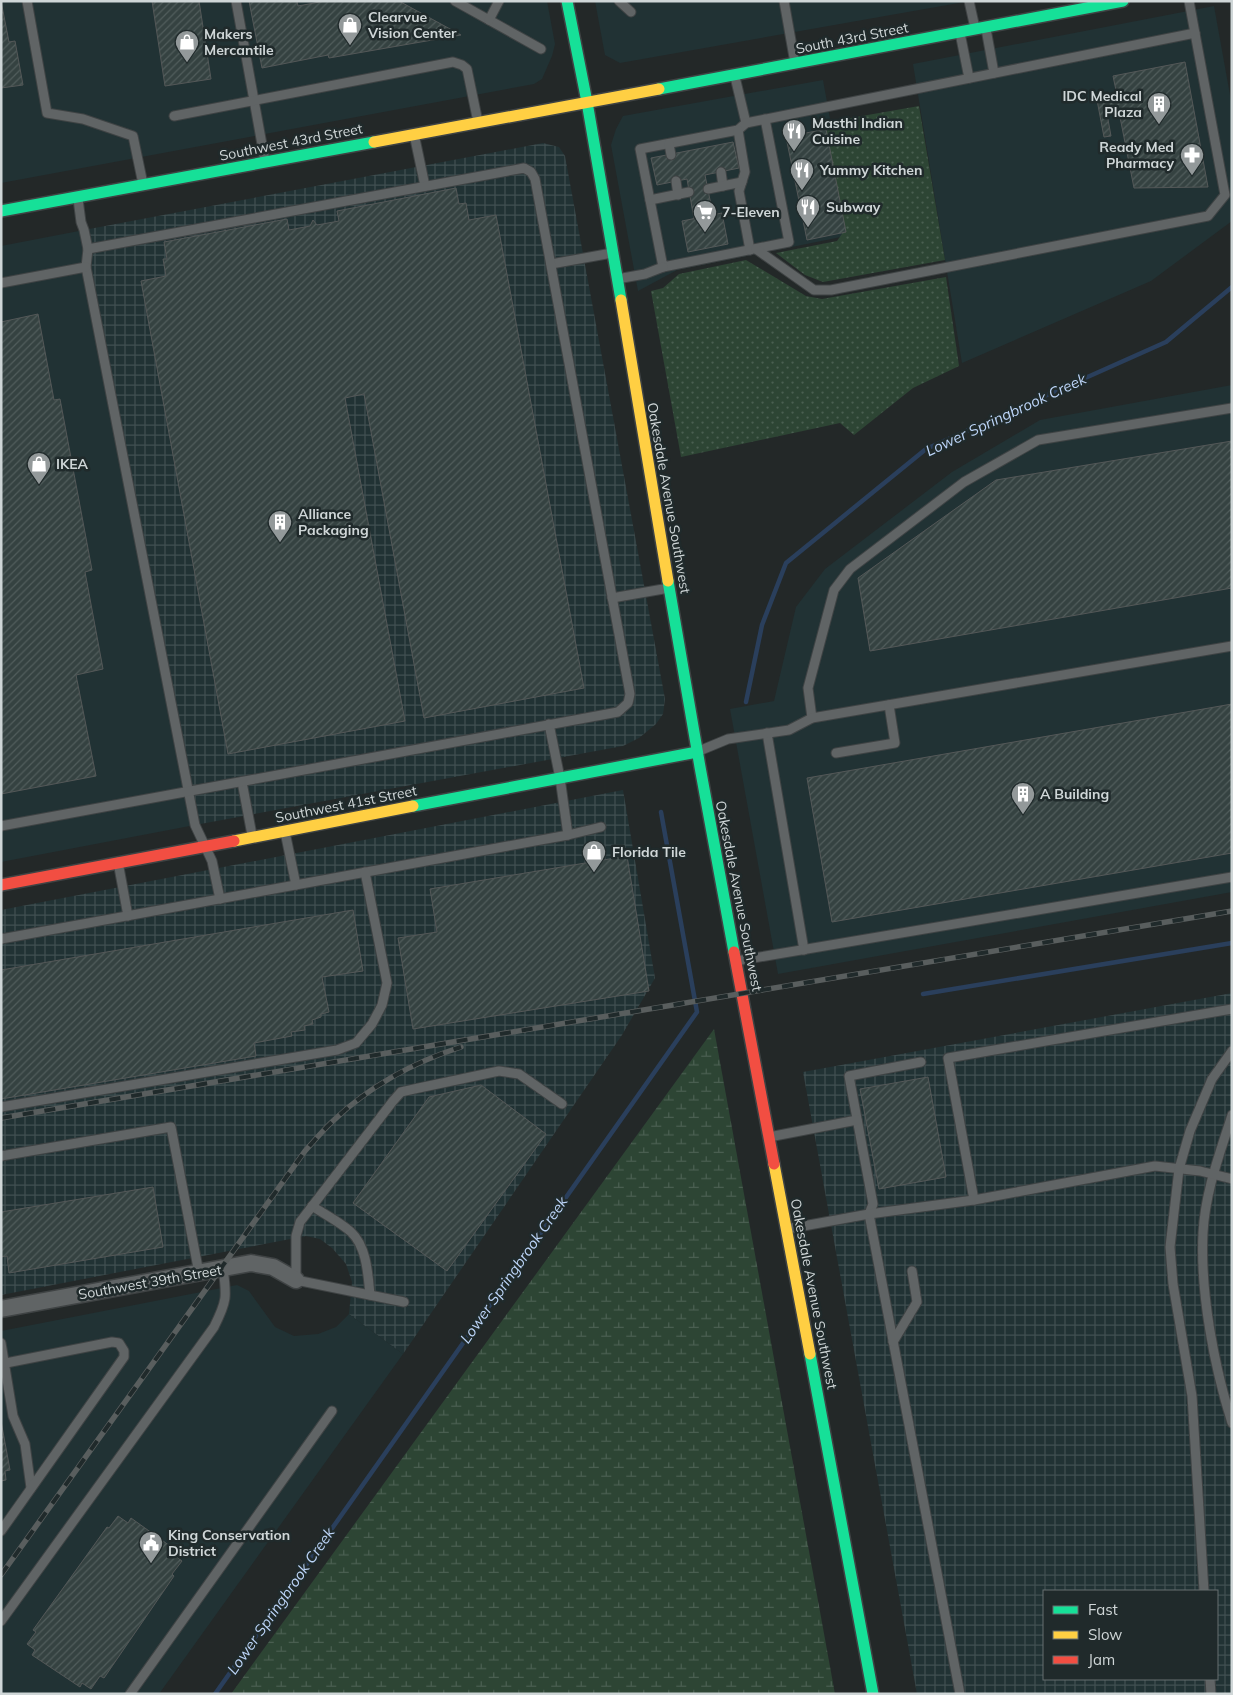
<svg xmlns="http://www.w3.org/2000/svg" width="1233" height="1695" viewBox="0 0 1233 1695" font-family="Mulish,sans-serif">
<defs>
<pattern id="industrial-grid" width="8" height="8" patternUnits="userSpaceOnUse" patternTransform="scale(1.25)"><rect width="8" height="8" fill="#213234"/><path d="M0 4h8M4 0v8" fill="none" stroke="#404f51"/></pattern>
<pattern id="grass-dots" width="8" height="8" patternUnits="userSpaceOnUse" patternTransform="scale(1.25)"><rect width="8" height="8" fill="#2d4534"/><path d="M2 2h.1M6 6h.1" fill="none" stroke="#4a5f51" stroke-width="1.8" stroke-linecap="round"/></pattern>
<pattern id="wetland-marsh" width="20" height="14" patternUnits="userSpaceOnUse" patternTransform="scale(1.25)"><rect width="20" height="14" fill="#2d4534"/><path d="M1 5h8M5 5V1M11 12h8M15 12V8" fill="none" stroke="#4a5f51"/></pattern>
<pattern id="building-hatch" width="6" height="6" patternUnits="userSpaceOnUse" patternTransform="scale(1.25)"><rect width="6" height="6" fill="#354241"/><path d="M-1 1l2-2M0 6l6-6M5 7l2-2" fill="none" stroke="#515d5c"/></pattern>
</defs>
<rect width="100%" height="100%" fill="#232828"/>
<g fill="#213234">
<path d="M1 1H547L555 44 552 56 542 79 534 84 1 183Z"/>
<path d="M595 1H970L620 63 605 55Z"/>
<path d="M1214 6 1232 106V221L1151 281 962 363 913 64Z"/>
<path d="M823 80 851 235 677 270 638 291 611 145 616 129 623 116Z"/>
<path d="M84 230 195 825 1 862V246Z"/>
<path d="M1232 385V892L778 974 730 709 774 701 796 607 825 569 952 472 1040 420Z"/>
<path d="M237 1285 249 1291 275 1327 294 1336 318 1334 336 1327 349 1314 403 1354 159 1694H1V1331Z"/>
</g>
<g fill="url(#industrial-grid)" fill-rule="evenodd">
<path d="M543 143 559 147 565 156 665 699 663 714 656 724 639 738 623 746 195 825 84 230Z"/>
<path d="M623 790 655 978 622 1035 403 1354 349 1314 352 1282 346 1264 332 1248 320 1239 306 1236 1 1295V910Z"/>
<path d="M1232 993V1694H917L803 1072ZM1044 1591H1217V1679H1044Z"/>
</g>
<g fill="url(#grass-dots)">
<path d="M919 106 945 260 823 282 805 275 776 253 837 241 844 231 822 123Z"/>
<path d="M746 260 806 296 822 299 946 277 959 366 913 388 854 435 840 423 681 457 651 291 663 288 679 274Z"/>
</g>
<path fill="url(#wetland-marsh)" d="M714 1029 835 1694H231Z"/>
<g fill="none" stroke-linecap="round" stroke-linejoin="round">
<g stroke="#2a3f5c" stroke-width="4.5">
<path d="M746 702 762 625 786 563 926 449 1166 342 1232 287"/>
<path d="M923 994 1232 943"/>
<path d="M215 1694 697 1012 661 812"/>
</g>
</g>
<g fill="url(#building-hatch)" stroke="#545858">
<path d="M1 1 9 42 15 41 23 85 1 88Z"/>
<path d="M152 1H199L211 79 165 86Z"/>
<path d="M249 1H297L298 6 325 1H399L461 35 329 58 328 55 262 68Z"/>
<path d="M1185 62 1208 187 1134 188 1119 112 1107 114 1111 136 1104 137 1097 100 1117 95 1113 76Z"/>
<path d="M826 129 846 232 807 240 786 137Z"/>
<path d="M733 142 739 168 705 175 713 215 694 219 687 179 657 185 651 158Z"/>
<path d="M456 188 459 204 466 203 469 220 496 215 584 688 424 718 364 394 345 398 405 721 228 754 141 281 166 276 163 259H167L164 242 287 219 289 230 310 226 313 220 317 225 339 221 337 211Z"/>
<path d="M722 213 728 244 688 252 682 221Z"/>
<path d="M38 314 54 400 60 399 92 570 85 572 103 669 76 675 96 776 1 794V322Z"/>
<path d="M1232 441V588L870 651 858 578 996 480Z"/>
<path d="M1232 704V853L832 922 807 778Z"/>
<path d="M627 856 649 991 413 1029 398 938 437 932 430 889Z"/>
<path d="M353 910 363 971 322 977 329 1012 321 1014V1017L312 1020 313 1024 304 1026 305 1030 291 1032 292 1036 254 1043 256 1056 1 1099V970Z"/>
<path d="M928 1077 946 1177 879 1189 860 1089Z"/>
<path d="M481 1085 546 1134 447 1271 353 1203 429 1097Z"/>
<path d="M153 1187 163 1247 9 1273 7 1256 1 1257V1212Z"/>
<path d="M1 1421 10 1470 5 1471 6 1480 1 1481Z"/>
<path d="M118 1516 128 1523 131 1518 177 1551 174 1555 182 1561 172 1574 174 1576 104 1678 100 1676 91 1689 82 1683 80 1687 32 1655 35 1650 27 1644 36 1632 33 1630 107 1527 109 1528Z"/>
</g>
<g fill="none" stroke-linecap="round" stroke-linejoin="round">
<g stroke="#3f4344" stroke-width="11">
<g id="lane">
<path d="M27 1 47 113 83 119 133 136 143 184"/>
<path d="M236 1 265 161"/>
<path d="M455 1 541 49"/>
<path d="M619 1 631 12"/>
<path d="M784 1 795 63"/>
<path d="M969 1 975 28"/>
<path d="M489 20 499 1"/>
<path d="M986 29 994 73"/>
<path d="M960 33 969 78"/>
<path d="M735 77 746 123"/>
<path d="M174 116 453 62 462 65 467 69 478 122"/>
<path d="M765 119 789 242 663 267 640 149 738 130 746 123 1195 33"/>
<path d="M738 130 745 172 739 191 750 250"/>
<path d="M414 134 425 186"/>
<path d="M669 144 671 155"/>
<path d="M721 172 723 186"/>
<path d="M676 181 678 195"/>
<path d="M708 189 742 182"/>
<path d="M78 199 81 222 84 230 88 249 86 267 195 825 212 861 220 899"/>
<path d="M650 200 689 192"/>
<path d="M756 249 814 290H831L1208 216 1225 195 1189 1"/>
<path d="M551 264 612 253"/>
<path d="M617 279 645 274 663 267"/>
<path d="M1 283 86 267"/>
<path d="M612 598 669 588"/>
<path d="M812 718 808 688 834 590 850 569 964 482 1038 440 1232 408"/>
<path d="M549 724 560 778 568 835"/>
<path d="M767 733 804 950"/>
<path d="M699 751 728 739 789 730 812 718 1232 646"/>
<path d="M836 753 895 743 889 705"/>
<path d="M242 782 252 835"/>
<path d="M1 826 618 712 628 703 630 694 535 179 531 172 524 168 88 249"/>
<path d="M285 832 296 885"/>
<path d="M118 862 128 916"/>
<path d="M1 939 568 835 601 827"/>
<path d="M736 961 1232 877"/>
<path d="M921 1062 849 1076 873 1204 869 1214 960 1694"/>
<path d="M1 1107 337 1050 356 1043 372 1024 382 1005 387 983 365 872"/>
<path d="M1232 1115C1220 1153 1205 1192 1203 1233 1200 1292 1214 1366 1232 1423"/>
<path d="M769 1137 857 1120"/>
<path d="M1 1156 171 1127 199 1273"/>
<path d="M974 1200 948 1058 1232 1009"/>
<path d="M312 1206C324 1214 340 1222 351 1232 367 1247 368 1275 370 1295"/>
<path d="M787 1229 869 1214 974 1200 1155 1166 1200 1171 1232 1179"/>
<path d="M404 1302 296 1280V1236L300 1222 393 1101 401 1092 414 1089 499 1071 519 1074 562 1104"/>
<path d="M893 1342 917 1302 912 1271"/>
<path d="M1 1343 13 1416 25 1444 31 1488"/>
<path d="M1 1364 112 1342 119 1343 124 1351V1357L1 1531"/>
<path d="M1204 1591 1192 1396 1173 1284 1170 1247 1179 1169 1190 1131 1212 1079 1232 1051"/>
<path d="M1 1621 214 1327C227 1301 227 1297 223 1268"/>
<path d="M1210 1679 1211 1694"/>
<path d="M130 1694 332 1411"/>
</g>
</g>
<g stroke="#3f4344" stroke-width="19">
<path id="street" d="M1 1309 251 1263 273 1267 296 1280"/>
</g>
<g stroke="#3f4344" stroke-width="14">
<g id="fast">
<path d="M567 1 587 102 621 300"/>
<path d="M659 89 1123 1"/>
<path d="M1 211 374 142"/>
<path d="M668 581 700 767 734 952"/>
<path d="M413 806 697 752"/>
<path d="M810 1354 873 1694"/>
</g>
</g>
<g stroke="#3f4344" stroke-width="14">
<g id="slow">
<path d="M374 142 659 89"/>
<path d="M621 300 668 581"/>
<path d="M234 841 413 806"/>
<path d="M774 1164 810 1354"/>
</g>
</g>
<g stroke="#3f4344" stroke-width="14">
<g id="jam">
<path d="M1 885 234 841"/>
<path d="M734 952 774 1164"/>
</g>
</g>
<use href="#lane" stroke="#606465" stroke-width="9"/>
<use href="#street" stroke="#606465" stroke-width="16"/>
<use href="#fast" stroke="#16e098" stroke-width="11"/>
<use href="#slow" stroke="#ffcf43" stroke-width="11"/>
<use href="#jam" stroke="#f24e42" stroke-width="11"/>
<g stroke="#595e5e" stroke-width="5.5">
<g id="rail">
<path d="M1 1118 1232 911"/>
<path d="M1 1575 305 1151C315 1140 324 1129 334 1120 370 1086 414 1062 461 1047"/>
</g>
</g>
<use href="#rail" stroke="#202a2b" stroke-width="4" stroke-dasharray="11" stroke-linecap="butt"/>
</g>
<defs>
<g id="shop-pin" transform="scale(1.25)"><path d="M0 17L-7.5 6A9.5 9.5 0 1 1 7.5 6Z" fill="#93999a" stroke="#202a2b"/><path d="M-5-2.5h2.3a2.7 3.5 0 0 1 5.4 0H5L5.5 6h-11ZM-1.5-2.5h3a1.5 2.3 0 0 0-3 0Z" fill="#fff"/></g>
<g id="building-pin" transform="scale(1.25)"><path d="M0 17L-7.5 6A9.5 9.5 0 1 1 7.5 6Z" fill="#93999a" stroke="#202a2b"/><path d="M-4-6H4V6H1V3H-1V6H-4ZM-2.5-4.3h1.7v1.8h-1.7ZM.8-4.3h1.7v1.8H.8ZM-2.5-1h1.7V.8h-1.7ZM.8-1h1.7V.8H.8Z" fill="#fff"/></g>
<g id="restaurant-pin" transform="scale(1.25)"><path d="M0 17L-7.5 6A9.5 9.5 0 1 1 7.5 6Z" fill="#93999a" stroke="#202a2b"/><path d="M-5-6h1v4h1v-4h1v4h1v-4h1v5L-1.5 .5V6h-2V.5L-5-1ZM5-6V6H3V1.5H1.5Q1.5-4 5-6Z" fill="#fff"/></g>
<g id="pharmacy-pin" transform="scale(1.25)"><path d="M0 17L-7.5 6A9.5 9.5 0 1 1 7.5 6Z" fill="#93999a" stroke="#202a2b"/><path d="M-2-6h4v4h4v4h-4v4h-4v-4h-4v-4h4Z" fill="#fff"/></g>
<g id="supermarket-pin" transform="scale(1.25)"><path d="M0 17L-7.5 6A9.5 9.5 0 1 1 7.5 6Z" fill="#93999a" stroke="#202a2b"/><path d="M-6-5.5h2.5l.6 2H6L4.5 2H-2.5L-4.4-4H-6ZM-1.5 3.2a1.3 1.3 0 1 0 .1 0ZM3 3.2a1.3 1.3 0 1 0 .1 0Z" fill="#fff"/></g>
<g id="civic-pin" transform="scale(1.25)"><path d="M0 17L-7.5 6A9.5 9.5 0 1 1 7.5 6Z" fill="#93999a" stroke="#202a2b"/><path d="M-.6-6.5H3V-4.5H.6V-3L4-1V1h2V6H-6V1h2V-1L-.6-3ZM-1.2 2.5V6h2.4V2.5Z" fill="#fff"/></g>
</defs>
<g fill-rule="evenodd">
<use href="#shop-pin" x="350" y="25"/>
<use href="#shop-pin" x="187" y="42"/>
<use href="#building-pin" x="1159" y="104"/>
<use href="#restaurant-pin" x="794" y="131"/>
<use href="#pharmacy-pin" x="1192" y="155"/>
<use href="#restaurant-pin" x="802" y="170"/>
<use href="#restaurant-pin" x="808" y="207"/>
<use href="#supermarket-pin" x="705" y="212"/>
<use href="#shop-pin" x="39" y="464"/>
<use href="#building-pin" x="280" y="522"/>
<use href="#building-pin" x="1023" y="794"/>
<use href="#shop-pin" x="594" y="852"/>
<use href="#civic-pin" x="151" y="1543"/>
</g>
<g text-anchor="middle" stroke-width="5" stroke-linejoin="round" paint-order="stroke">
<g font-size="14" font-weight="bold" fill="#cfd6d7" stroke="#202a2b" text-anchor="start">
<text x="368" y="22">Clearvue<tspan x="368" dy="16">Vision Center</tspan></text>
<text x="204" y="39">Makers<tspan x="204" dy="16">Mercantile</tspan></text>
<text x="1142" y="101" text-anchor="end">IDC Medical<tspan x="1142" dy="16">Plaza</tspan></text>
<text x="812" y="128">Masthi Indian<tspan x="812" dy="16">Cuisine</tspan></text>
<text x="1174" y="152" text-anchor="end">Ready Med<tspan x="1174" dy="16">Pharmacy</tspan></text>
<text x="820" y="175">Yummy Kitchen</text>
<text x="826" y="212">Subway</text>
<text x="722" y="217">7-Eleven</text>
<text x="56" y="469">IKEA</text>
<text x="298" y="519">Alliance<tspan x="298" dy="16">Packaging</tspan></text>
<text x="1040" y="799">A Building</text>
<text x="612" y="857">Florida Tile</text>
<text x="168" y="1540">King Conservation<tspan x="168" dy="16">District</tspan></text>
</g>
<g font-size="14" fill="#cfd6d7" stroke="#202a2b">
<text transform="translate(852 38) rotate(-11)" y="5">South 43rd Street</text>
<text transform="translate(291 142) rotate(-11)" y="5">Southwest 43rd Street</text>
<text transform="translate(669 498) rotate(80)" y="5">Oakesdale Avenue Southwest</text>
<text transform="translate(346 804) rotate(-11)" y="5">Southwest 41st Street</text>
<text transform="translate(739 896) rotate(79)" y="5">Oakesdale Avenue Southwest</text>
<text transform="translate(150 1282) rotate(-10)" y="5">Southwest 39th Street</text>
<text transform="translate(814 1294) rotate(79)" y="5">Oakesdale Avenue Southwest</text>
</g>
<g font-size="15" font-style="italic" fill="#bcd4f7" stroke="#202a2b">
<text transform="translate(1006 415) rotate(-25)" y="5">Lower Springbrook Creek</text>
<text transform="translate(514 1270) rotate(-55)" y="5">Lower Springbrook Creek</text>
<text transform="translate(281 1601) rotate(-55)" y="5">Lower Springbrook Creek</text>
</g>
</g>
<rect width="1233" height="1695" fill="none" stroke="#cfd6d7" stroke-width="5"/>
<rect x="1043" y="1590" width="175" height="90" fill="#202a2b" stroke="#666f70"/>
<rect x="1053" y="1606" width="25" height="8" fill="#16e098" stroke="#666f70"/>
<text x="1088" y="1615" font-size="15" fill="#cfd6d7">Fast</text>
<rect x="1053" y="1631" width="25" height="8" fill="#ffcf43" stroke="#666f70"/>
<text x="1088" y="1640" font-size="15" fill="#cfd6d7">Slow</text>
<rect x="1053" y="1656" width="25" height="8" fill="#f24e42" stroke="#666f70"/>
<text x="1088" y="1665" font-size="15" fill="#cfd6d7">Jam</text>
</svg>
